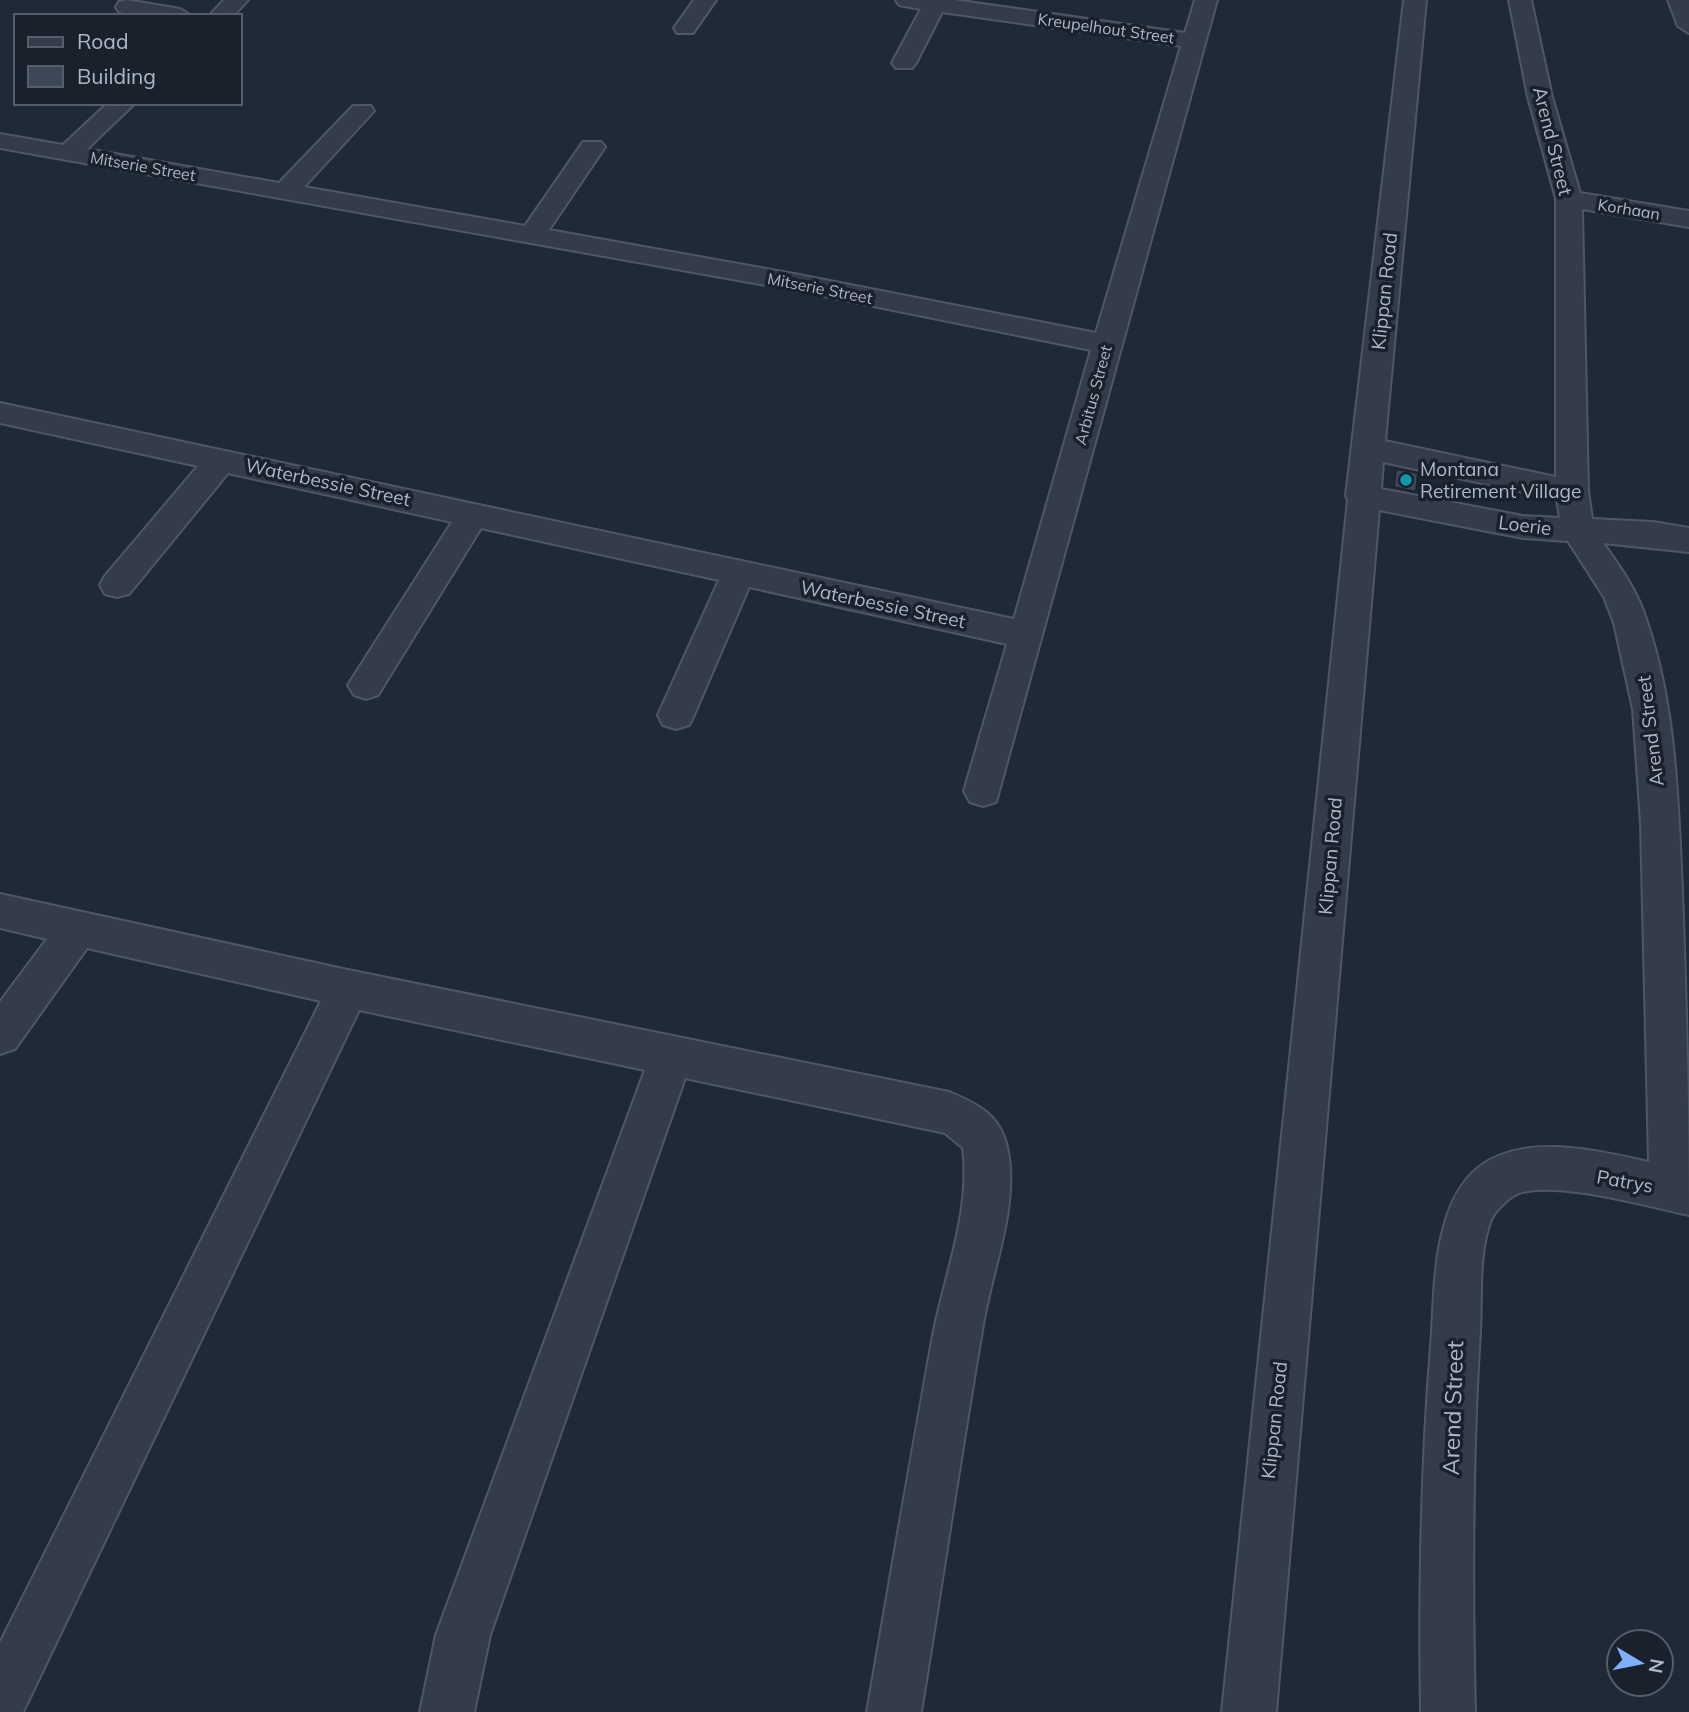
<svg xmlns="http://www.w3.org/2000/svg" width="1689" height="1712" viewBox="0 0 1689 1712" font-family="Mulish,sans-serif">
<rect width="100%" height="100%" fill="#202a37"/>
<path fill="#3c4858" stroke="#1b232e" stroke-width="2" d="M1396 469 1418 473 1416 492 1394 487Z"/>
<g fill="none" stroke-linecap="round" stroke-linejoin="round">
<g stroke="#4e5763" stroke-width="4">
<g id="street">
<path d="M127 0 180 9 191 16H139L119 12 116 7 119 2Z"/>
<path d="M224 0H248L233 16H209Z"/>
<path d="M694 0H716L693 33H677L674 28Z"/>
<path d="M896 0H954L1185 33 1195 0H1217L996 802 983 806 970 802 964 791 1007 644 749 587 694 715 689 725 676 729 663 725 658 715 719 580 481 528 378 695 366 699 354 695 348 685 452 522 228 473 129 594 117 597 105 594 100 585 105 576 198 466 0 423V403L1014 619 1091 350 794 290 0 148V134L63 145 108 103H135L87 149 279 183 353 106H371L374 111 304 187 525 226 583 142H601L605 147 549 230 794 274 1096 333 1181 46 942 12 916 63 912 68H896L892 63 921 9 899 5Z"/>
<path d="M1404 0H1426L1385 441 1556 477V199L1528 97 1509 0H1531L1552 97 1580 193 1689 211V227L1582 209 1588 491 1592 519 1653 522 1689 528V552L1603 543C1621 568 1638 592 1647 622 1676 707 1678 801 1682 890 1686 999 1689 1107 1689 1215 1651 1207 1552 1179 1517 1194 1508 1198 1495 1211 1491 1220 1478 1254 1482 1295 1480 1331 1472 1458 1472 1585 1475 1712H1421C1419 1590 1421 1468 1431 1346 1434 1308 1433 1268 1443 1230 1449 1206 1459 1183 1479 1167 1526 1132 1597 1151 1649 1162L1641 823 1633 709 1614 623 1604 597 1568 541 1523 538 1379 510 1276 1712H1222L1348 500 1346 496ZM1383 462 1557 499 1560 518 1523 516 1381 489Z"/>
<path d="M1668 0H1689V33L1678 26Z"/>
<path d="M0 894 348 970 949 1092C978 1104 1000 1115 1007 1147 1020 1204 992 1269 983 1325 961 1454 942 1583 921 1712H867C889 1586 910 1461 933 1335 945 1274 971 1211 963 1148L945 1133 685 1078 490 1635 474 1712H420L436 1635 645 1070 359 1010 23 1712H0V1643L321 1001 87 948 15 1049 0 1054V1002L47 939 0 928Z"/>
</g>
</g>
<use href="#street" fill="#333c48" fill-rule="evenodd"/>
</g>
<circle fill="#0f9aa8" stroke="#19212c" stroke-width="2.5" cx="1406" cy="480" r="7"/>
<g text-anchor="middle" stroke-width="7" stroke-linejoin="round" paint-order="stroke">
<g font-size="16" fill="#adb7c5" stroke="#19212c">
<text transform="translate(1106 28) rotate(8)" y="6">Kreupelhout Street</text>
<text transform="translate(143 166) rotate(10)" y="6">Mitserie Street</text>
<text transform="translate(1629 209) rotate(9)" y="6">Korhaan</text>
<text transform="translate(820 288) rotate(11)" y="6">Mitserie Street</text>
<text transform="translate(1093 395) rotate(-75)" y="6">Arbitus Street</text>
</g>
<g font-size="19" fill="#adb7c5" stroke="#19212c">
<text transform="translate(1553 141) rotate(76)" y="7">Arend Street</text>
<text transform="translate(1384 291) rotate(-84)" y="7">Klippan Road</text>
<text transform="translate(328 482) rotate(12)" y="7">Waterbessie Street</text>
<text transform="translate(1525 525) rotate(7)" y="7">Loerie</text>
<text transform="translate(883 604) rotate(12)" y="7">Waterbessie Street</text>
<text transform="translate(1650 731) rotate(-97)" y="7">Arend Street</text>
<text transform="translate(1330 856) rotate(-85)" y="7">Klippan Road</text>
<text transform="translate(1625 1181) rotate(10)" y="7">Patrys</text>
<text transform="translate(1274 1420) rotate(-84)" y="7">Klippan Road</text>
</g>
<g font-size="19" fill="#adb7c5" stroke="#19212c" text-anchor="start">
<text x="1420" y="476">Montana<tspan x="1420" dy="22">Retirement Village</tspan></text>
</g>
<g font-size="23" fill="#adb7c5" stroke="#19212c">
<text transform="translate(1453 1408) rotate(-88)" y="8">Arend Street</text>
</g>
</g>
<rect x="14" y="14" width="228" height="91" fill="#19212c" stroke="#545d69" stroke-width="2"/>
<rect x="28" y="37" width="35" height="10" fill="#333c48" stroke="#545d69" stroke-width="2"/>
<text x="77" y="49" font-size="21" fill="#adb7c5">Road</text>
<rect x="28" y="66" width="35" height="21" fill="#3c4858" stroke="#545d69" stroke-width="2"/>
<text x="77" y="84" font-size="21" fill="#adb7c5">Building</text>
<g transform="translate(1640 1663) rotate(100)"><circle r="33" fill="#19212c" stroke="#545d69" stroke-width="2"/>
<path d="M0-5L12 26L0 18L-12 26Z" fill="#7eaff9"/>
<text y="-10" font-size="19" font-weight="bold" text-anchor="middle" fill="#adb7c5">N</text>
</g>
</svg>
